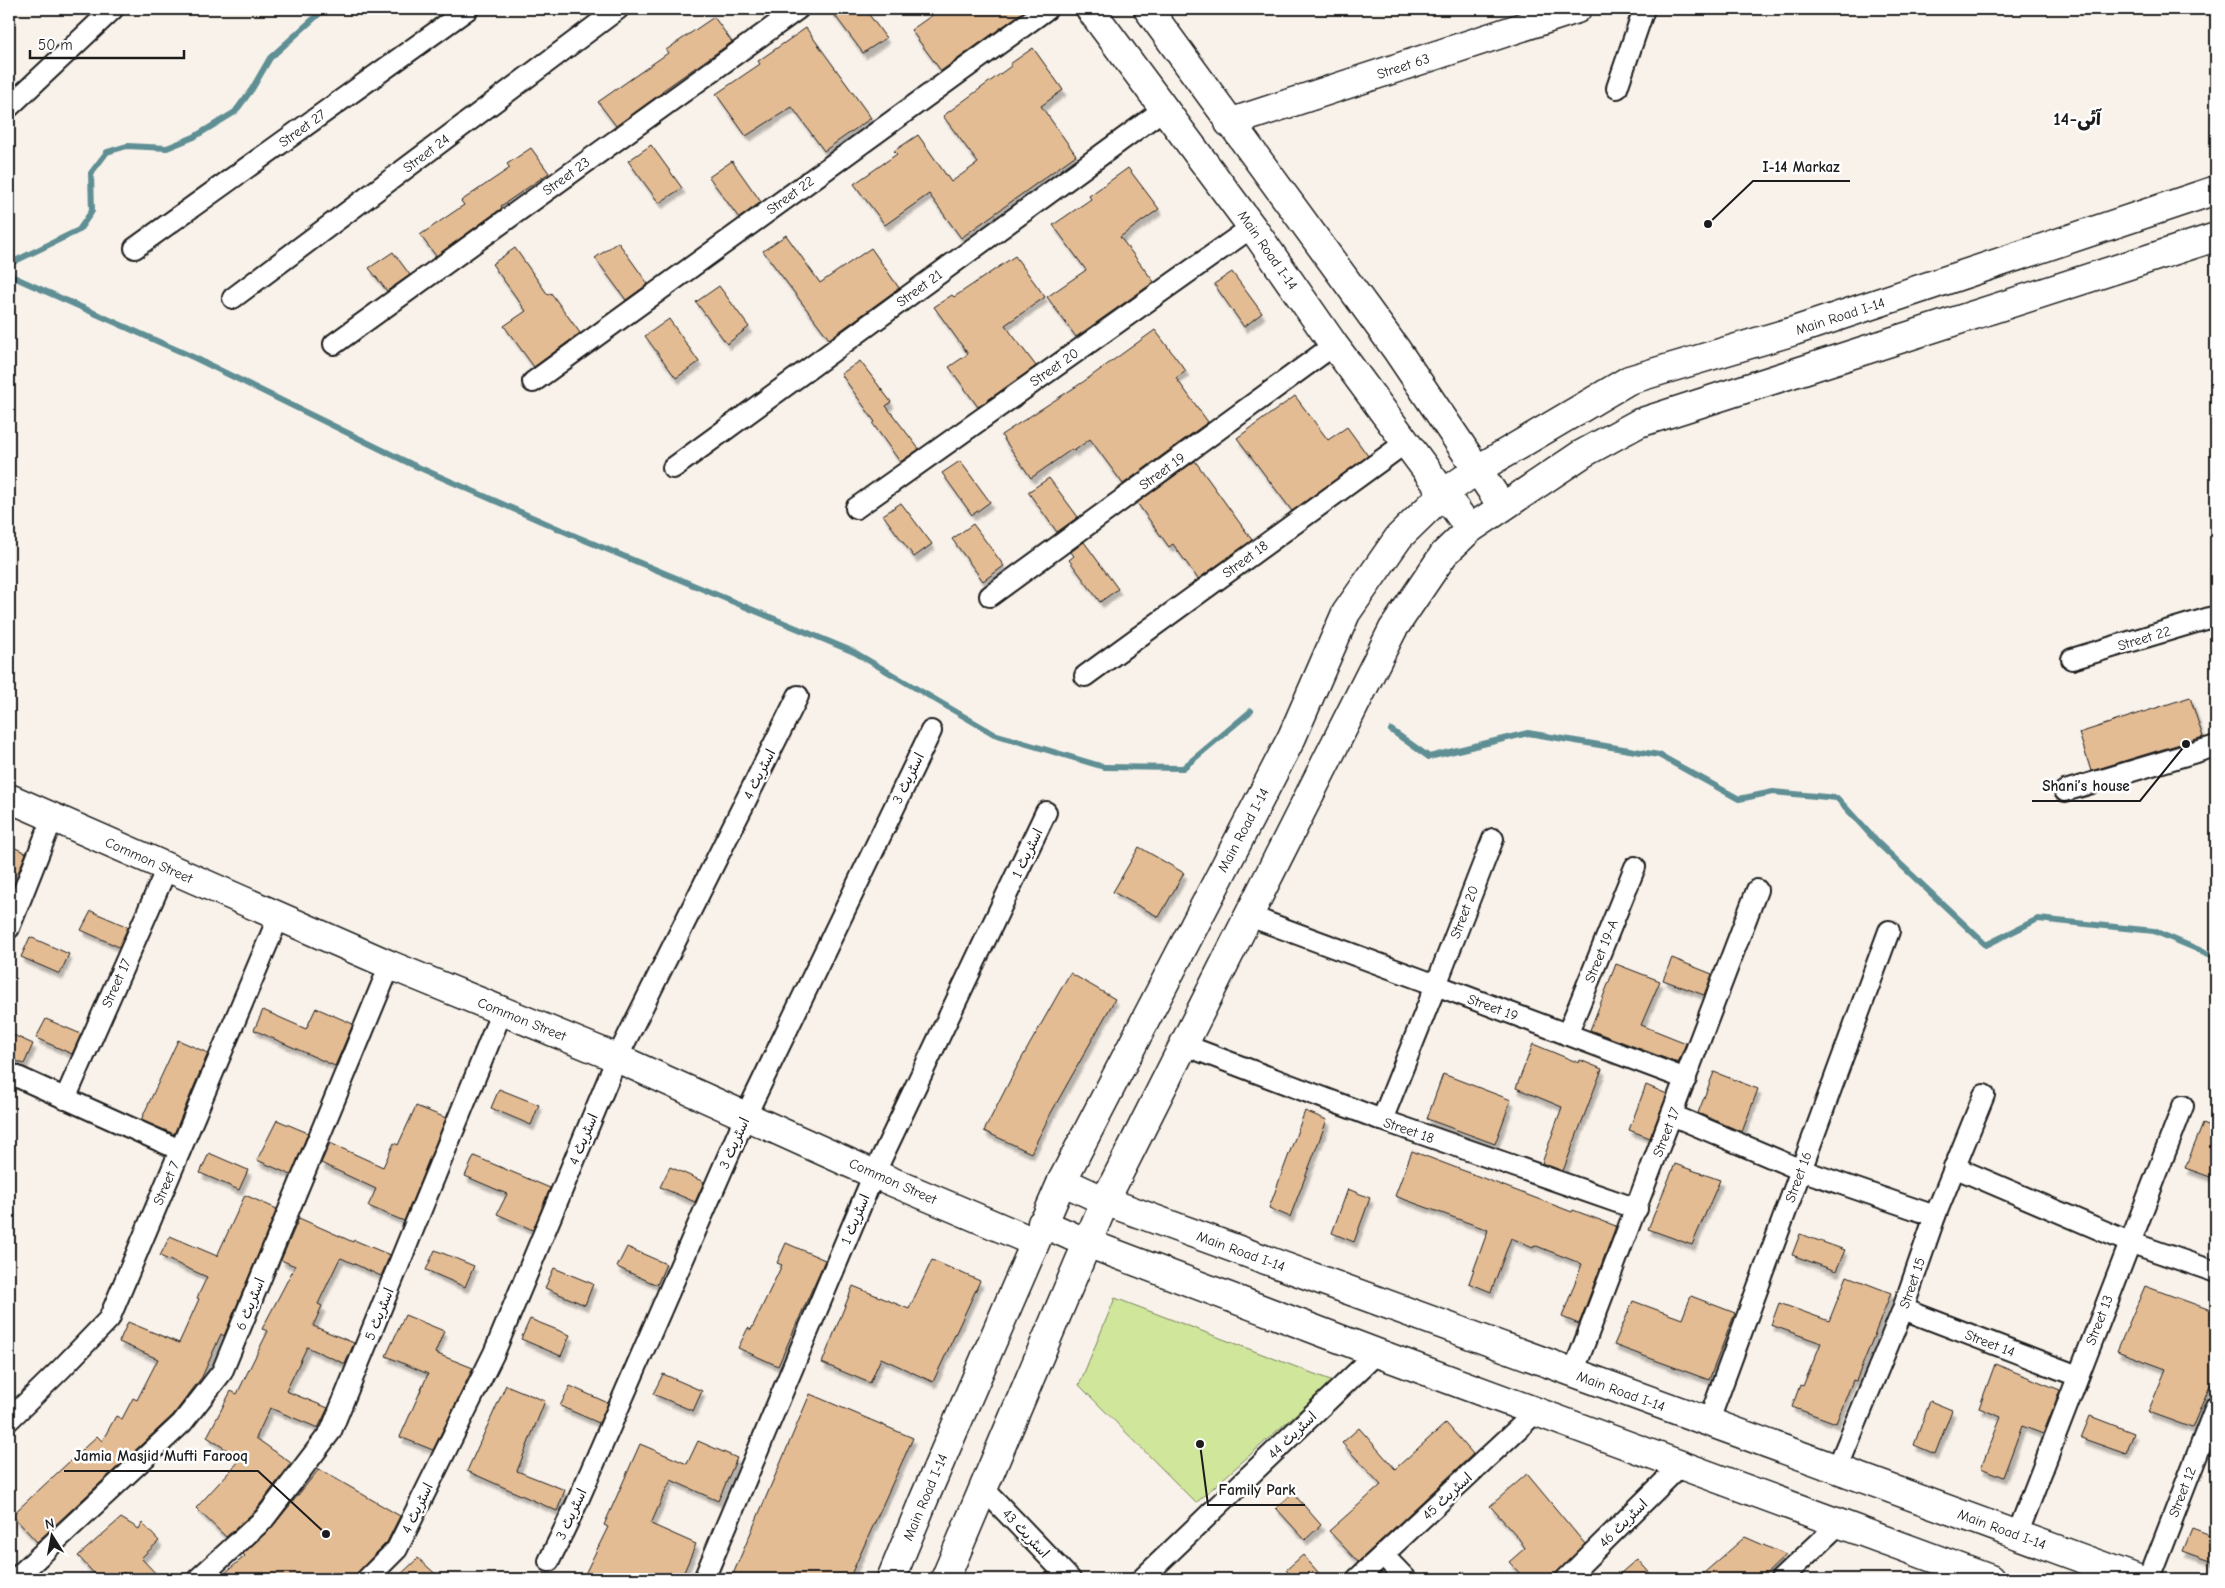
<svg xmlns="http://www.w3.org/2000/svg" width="2225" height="1588" viewBox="0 0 2225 1588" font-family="'Comic Neue','Playpen Sans Arabic',sans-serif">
<defs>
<filter id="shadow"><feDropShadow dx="3" dy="5.5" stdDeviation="1" flood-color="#0004"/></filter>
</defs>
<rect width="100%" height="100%" fill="#f9f2ea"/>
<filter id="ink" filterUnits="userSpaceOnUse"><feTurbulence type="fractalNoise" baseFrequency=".02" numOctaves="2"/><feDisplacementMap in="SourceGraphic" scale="10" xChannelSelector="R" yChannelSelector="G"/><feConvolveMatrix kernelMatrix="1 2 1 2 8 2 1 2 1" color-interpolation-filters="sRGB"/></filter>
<g filter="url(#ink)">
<path fill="#d0e69b" stroke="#76815c" d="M1115 1298 1333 1381 1196 1503 1079 1385Z"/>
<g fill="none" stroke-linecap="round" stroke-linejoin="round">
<g stroke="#5e8f94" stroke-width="6">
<path d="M9 264 79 230 92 211 91 173 107 152 127 146 167 148 194 137 235 112 252 89 270 58 320 13 332 9"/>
<path d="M9 275 195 358 411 464 575 536 854 652 994 734 1104 767 1183 768 1251 711"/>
<path d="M1391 730 1429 757 1528 733 1659 755 1739 799 1773 792 1837 798 1878 843 1986 945 2038 919 2154 931 2216 957"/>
</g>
</g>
<g fill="#e3bc94" stroke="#1c1c1c" filter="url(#shadow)">
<path d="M830 9H865L886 38 863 53Z"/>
<path d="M941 9H1027L941 71 911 30Z"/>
<path d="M714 17 732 42 662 91 663 92 616 126 598 102 668 53 666 50Z"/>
<path d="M806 28 871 118 824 151 792 107 746 136 716 94 760 64 758 61Z"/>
<path d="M1033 48 1063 90 1041 106 1076 155 961 238 929 194 885 225 854 184 897 154 894 151 918 135 951 182 978 163 943 116 1011 66 1010 64Z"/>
<path d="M651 145 682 188 659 203 628 161Z"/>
<path d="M531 148 549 173 501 206 502 208 436 256 420 235 464 205 461 201 510 168 507 164Z"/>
<path d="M732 161 761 202 739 218 709 177Z"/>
<path d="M1128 168 1159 209 1120 237 1154 282 1076 337 1047 297 1086 270 1053 225 1091 199 1089 196Z"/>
<path d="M786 235 820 283 871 248 899 288 829 339 763 251Z"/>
<path d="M618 242 648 284 626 300 595 258Z"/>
<path d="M515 248 548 295 551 293 580 333 534 367 504 326 526 311 492 264Z"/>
<path d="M393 252 410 275 387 291 369 268Z"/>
<path d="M1015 256 1045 297 1005 325 1036 366 978 407 949 367 968 354 934 307 952 295 954 297Z"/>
<path d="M1232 272 1262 313 1244 327 1214 284Z"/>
<path d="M719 286 749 327 727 344 696 302Z"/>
<path d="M669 319 699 362 676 378 645 336Z"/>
<path d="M1155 330 1186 371 1176 378 1208 422 1123 484 1090 439 1074 451 1072 449 1031 478 1001 435 1083 382Z"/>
<path d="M860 361 891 402 886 406 919 449 900 462 873 424 875 422 841 374Z"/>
<path d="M1295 396 1328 440 1347 427 1368 456 1292 511 1237 438Z"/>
<path d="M960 461 990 502 972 515 942 473Z"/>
<path d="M1195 461 1252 540 1198 579 1173 544 1169 547 1137 503Z"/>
<path d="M1049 478 1078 517 1057 532 1028 492Z"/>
<path d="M901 503 932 544 914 557 883 515Z"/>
<path d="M973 524 1004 566 983 581 952 539Z"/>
<path d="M1084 542 1118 589 1100 602 1069 560 1074 556 1071 552Z"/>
<path d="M2190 697 2203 737 2091 771 2079 733Z"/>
<path d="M9 845 26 853 18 873 9 869Z"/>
<path d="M1139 847 1184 873 1159 917 1113 892Z"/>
<path d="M91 911 128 927 119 947 81 930Z"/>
<path d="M30 937 69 954 60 974 21 957Z"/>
<path d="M1672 958 1712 974 1704 995 1663 980Z"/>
<path d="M1616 964 1660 981 1641 1025 1686 1043 1678 1063 1590 1030Z"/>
<path d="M1070 973 1115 999 1051 1113 1031 1153 984 1131 1018 1065Z"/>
<path d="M316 1008 353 1024 335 1066 254 1030 263 1010 306 1029Z"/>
<path d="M46 1019 81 1034 72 1054 36 1038Z"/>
<path d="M9 1033 33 1044 24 1064 9 1058Z"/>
<path d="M178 1040 208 1053 174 1134 141 1120Z"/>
<path d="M1533 1044 1579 1063 1580 1060 1602 1069 1563 1171 1542 1163 1562 1107 1516 1088Z"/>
<path d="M1714 1072 1758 1089 1742 1132 1698 1113Z"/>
<path d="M1443 1074 1511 1100 1495 1144 1427 1119Z"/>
<path d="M1646 1085 1667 1094 1650 1138 1629 1130Z"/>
<path d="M499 1089 539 1105 531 1125 491 1108Z"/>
<path d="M416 1106 446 1118 404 1221 368 1206 376 1189 321 1163 330 1143 383 1167 394 1143 398 1145Z"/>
<path d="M1305 1111 1327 1120 1290 1217 1269 1208Z"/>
<path d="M277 1120 308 1133 291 1175 257 1160Z"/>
<path d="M2203 1124 2216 1129V1179L2185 1168Z"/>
<path d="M1412 1151 1572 1212 1573 1210 1616 1226 1579 1324 1562 1317 1582 1264 1534 1245 1533 1247 1511 1238 1491 1292 1469 1283 1488 1230 1395 1196Z"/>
<path d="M209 1153 248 1170 239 1190 200 1173Z"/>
<path d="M474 1156 550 1188 533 1230 497 1214 507 1194 465 1176Z"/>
<path d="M1675 1164 1720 1180 1692 1245 1648 1229Z"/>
<path d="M670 1167 704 1182 695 1202 660 1187Z"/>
<path d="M1348 1189 1370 1198 1354 1242 1332 1233Z"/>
<path d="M245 1195 277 1209 224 1336 221 1334 202 1377 173 1415 37 1542 12 1515 97 1436 102 1441 116 1416 122 1419 133 1398 137 1400 158 1359 119 1342 128 1322 179 1343 199 1299 197 1298 207 1277 160 1256 170 1236 217 1256Z"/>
<path d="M299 1218 353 1242 354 1240 390 1255 381 1276 341 1258 339 1260 318 1304 322 1306 313 1326 354 1343 345 1364 307 1347 286 1391 328 1408 318 1428 270 1408 256 1438 291 1463 255 1511 226 1537 196 1508 241 1459 207 1437 231 1391 237 1394 268 1331 262 1329 295 1266 281 1260Z"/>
<path d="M1800 1234 1845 1250 1836 1271 1792 1255Z"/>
<path d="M786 1243 825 1260 778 1366 738 1348 748 1328 751 1330 782 1265 777 1263Z"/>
<path d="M627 1247 666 1264 657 1285 617 1267Z"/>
<path d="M435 1250 474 1266 465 1287 426 1270Z"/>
<path d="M932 1260 980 1281 933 1382 881 1358 870 1383 822 1363 853 1286 909 1309Z"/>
<path d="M554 1268 593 1284 585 1305 545 1288Z"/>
<path d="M1847 1276 1891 1293 1856 1381 1853 1380 1836 1423 1792 1407 1800 1385 1803 1386 1821 1343 1771 1325 1779 1303 1829 1321Z"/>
<path d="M2145 1286 2216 1312V1378L2213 1386 2210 1385 2192 1428 2148 1412 2166 1369 2117 1351Z"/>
<path d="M1691 1296 1735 1313 1709 1380 1614 1345 1633 1301 1682 1319Z"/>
<path d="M405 1315 444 1331 435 1353 473 1368 433 1450 400 1437 428 1374 386 1356Z"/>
<path d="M530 1319 570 1335 561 1356 521 1339Z"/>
<path d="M1995 1364 2060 1390 2043 1434 2022 1426 2003 1477 1981 1468 2001 1417 1979 1408Z"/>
<path d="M663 1374 702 1391 693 1411 653 1394Z"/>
<path d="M506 1385 545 1401 517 1471 565 1490 557 1511 467 1471Z"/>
<path d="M570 1386 608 1403 599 1423 560 1406Z"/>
<path d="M810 1394 913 1438 849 1579H731Z"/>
<path d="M1930 1401 1952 1410 1935 1454 1914 1445Z"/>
<path d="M2090 1416 2134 1433 2126 1454 2081 1438Z"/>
<path d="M1446 1423 1473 1454 1358 1562 1329 1531 1381 1485 1342 1443 1359 1428 1395 1469Z"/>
<path d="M698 1441 737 1458 718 1501 671 1480 664 1494 651 1524 696 1544 681 1579H597L585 1574 608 1527 604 1525 640 1444 687 1464Z"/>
<path d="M319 1469 400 1516 387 1542 359 1571 355 1579H218L245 1556 243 1554 273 1526Z"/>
<path d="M1527 1474 1585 1544 1558 1571 1554 1579H1525L1509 1562 1525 1548 1517 1536 1490 1506Z"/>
<path d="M1293 1493 1321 1525 1305 1540 1276 1508Z"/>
<path d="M121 1518 139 1529 142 1523 159 1541 141 1558 161 1579H131L124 1572 117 1579H99L78 1556Z"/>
<path d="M2192 1529 2216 1538V1563L2183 1551Z"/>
<path d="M1745 1537 1786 1555 1761 1579H1697Z"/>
<path d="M1303 1555 1324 1579H1294L1286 1570Z"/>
<path d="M418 1558 441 1579H396Z"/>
<path d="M1637 1559 1655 1579H1614Z"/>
</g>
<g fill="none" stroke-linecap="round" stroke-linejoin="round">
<g stroke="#1c1c1c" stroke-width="24">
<g id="street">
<path d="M1617 88 1644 9"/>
<path d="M9 107 113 9"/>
<path d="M135 248 468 9"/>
<path d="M233 298 618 9"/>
<path d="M334 344 798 9"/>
<path d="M533 382 1047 9"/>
<path d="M673 468 1164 109"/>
<path d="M856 508 1252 227"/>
<path d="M990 596 1334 345"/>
<path d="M2072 659 2216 616"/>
<path d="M1085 676 1405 443"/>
<path d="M2065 791 2216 746"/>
<path d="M1249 916 1436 985 1493 839"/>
<path d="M9 928 53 817"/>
<path d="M1567 1035 1635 867"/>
<path d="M1184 1045 1382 1120 1637 1209"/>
<path d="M9 1073 180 1150"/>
<path d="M65 1099 167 868"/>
<path d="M1672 1115 1801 1170 1935 1216"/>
<path d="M1382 1120 1436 985 1686 1079"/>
<path d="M1954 1167 2129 1242 2216 1272"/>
<path d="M1903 1309 2078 1376"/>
<path d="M1573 1373 1757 890"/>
<path d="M9 1420 62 1368 109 1319 279 916"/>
<path d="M1708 1423 1889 931"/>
<path d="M1837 1469 1903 1309 1935 1216 1984 1095"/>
<path d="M982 1487 1070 1579"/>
<path d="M2017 1535 2183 1106"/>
<path d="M1383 1555 1406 1579"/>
<path d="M549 1561 576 1505 746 1115 931 731"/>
<path d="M15 1579 182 1423 222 1372 390 965"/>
<path d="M198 1579 264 1519 331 1431 502 1011"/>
<path d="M367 1579 397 1549 494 1353 617 1058 798 696"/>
<path d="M704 1579 874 1174 1046 812"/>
<path d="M1142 1579 1377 1353"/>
<path d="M1357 1579 1536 1412"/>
<path d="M1566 1579 1680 1466"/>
<path d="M1781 1579 1838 1525"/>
<path d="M2149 1579 2216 1406"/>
</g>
</g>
<g stroke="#1c1c1c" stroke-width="31">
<g id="secondary">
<path d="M1090 9 1252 227 1334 345 1470 529"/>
<path d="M1148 9 1396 349 1502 506"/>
<path d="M1229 123 1577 9"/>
<path d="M9 798 390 965 617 1058 874 1174 1034 1242"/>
<path d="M1062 1181 1105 1201 2138 1579"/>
<path d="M1042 1223 1087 1243 1377 1353 1990 1579"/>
<path d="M891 1579 924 1499 1062 1181 1292 737 1346 613 1399 537 1443 494 1478 469 1629 380 1794 331 2216 190"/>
<path d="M945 1579 1105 1201 1393 629 1444 554 1470 529 1582 454 1639 423 2216 237"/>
</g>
</g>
<use href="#street" stroke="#fff" stroke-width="20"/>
<use href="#secondary" stroke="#fff" stroke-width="28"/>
</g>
</g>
<g text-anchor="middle" stroke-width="5" stroke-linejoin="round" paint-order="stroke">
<g font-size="14" fill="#1c1c1c" stroke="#fff">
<text transform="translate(1403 66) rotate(-18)" y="5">Street 63</text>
<text transform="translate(302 128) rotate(-36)" y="5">Street 27</text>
<text transform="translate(426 153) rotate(-37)" y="5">Street 24</text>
<text transform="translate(566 176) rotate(-36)" y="5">Street 23</text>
<text transform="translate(790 195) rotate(-36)" y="5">Street 22</text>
<text transform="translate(1268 250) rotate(55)" y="5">Main Road I-14</text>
<text transform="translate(919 288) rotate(-36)" y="5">Street 21</text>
<text transform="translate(1840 316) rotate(-18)" y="5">Main Road I-14</text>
<text transform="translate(1054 367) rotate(-35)" y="5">Street 20</text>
<text transform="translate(1162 471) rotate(-36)" y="5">Street 19</text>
<text transform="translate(1245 559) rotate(-36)" y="5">Street 18</text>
<text transform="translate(2144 638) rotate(-17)" y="5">Street 22</text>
<text transform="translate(759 774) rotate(-63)" y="5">اسٹریٹ 4</text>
<text transform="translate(908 778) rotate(-64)" y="5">اسٹریٹ 3</text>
<text transform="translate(1243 830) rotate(-62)" y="5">Main Road I-14</text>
<text transform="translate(1027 853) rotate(-64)" y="5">اسٹریٹ 1</text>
<text transform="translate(149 860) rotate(24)" y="5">Common Street</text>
<text transform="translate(1464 912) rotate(-69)" y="5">Street 20</text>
<text transform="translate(1601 951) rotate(-68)" y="5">Street 19-A</text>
<text transform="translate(116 983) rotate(-66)" y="5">Street 17</text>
<text transform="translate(1493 1007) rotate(20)" y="5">Street 19</text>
<text transform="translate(522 1019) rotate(22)" y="5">Common Street</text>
<text transform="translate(1409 1130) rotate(19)" y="5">Street 18</text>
<text transform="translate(1666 1132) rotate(-69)" y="5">Street 17</text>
<text transform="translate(583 1139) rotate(-67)" y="5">اسٹریٹ 4</text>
<text transform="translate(734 1143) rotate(-66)" y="5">اسٹریٹ 3</text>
<text transform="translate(1798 1177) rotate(-70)" y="5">Street 16</text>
<text transform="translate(893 1181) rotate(24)" y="5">Common Street</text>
<text transform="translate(166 1183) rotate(-67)" y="5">Street 7</text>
<text transform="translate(855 1219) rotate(-67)" y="5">اسٹریٹ 1</text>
<text transform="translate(1241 1251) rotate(20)" y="5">Main Road I-14</text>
<text transform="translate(1912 1283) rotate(-71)" y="5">Street 15</text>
<text transform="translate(250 1304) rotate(-68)" y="5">اسٹریٹ 6</text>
<text transform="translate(379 1314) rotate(-68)" y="5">اسٹریٹ 5</text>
<text transform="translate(2099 1320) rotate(-69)" y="5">Street 13</text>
<text transform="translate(1990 1343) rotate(21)" y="5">Street 14</text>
<text transform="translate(1621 1391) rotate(20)" y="5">Main Road I-14</text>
<text transform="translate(1292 1435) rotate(-44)" y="5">اسٹریٹ 44</text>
<text transform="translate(2182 1492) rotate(-69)" y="5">Street 12</text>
<text transform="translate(1447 1496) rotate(-43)" y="5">اسٹریٹ 45</text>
<text transform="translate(925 1497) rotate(-67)" y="5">Main Road I-14</text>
<text transform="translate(417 1508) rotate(-64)" y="5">اسٹریٹ 4</text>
<text transform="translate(571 1514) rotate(-65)" y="5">اسٹریٹ 3</text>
<text transform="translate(1623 1523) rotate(-45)" y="5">اسٹریٹ 46</text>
<text transform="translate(2002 1529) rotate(20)" y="5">Main Road I-14</text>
<text transform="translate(1026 1533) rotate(47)" y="5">اسٹریٹ 43</text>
</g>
<g font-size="19" font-weight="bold" fill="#1c1c1c" stroke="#fff">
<text x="2077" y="125">آئی-14</text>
</g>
</g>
<path fill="none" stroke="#1c1c1c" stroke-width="2" d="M1708 224L1753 181H1850M2186 744L2140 801H2032M326 1534L258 1471H64M1200 1444L1208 1505H1305"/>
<g fill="#1c1c1c" stroke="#fff" stroke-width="2">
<circle cx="1708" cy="224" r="5"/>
<circle cx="2186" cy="744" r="5"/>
<circle cx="326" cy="1534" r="5"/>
<circle cx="1200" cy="1444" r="5"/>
</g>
<g font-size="15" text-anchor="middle" font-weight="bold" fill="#1c1c1c" stroke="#fff" stroke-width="5" stroke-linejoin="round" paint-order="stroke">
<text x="1801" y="172">I-14 Markaz</text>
<text x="2086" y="791">Shani’s house</text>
<text x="161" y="1461">Jamia Masjid Mufti Farooq</text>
<text x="1257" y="1495">Family Park</text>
</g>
<rect width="2225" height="1588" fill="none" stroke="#fff" stroke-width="30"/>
<rect x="15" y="15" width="2195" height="1558" fill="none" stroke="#1c1c1c" stroke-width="2" filter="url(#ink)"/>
<g transform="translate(52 1536) rotate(349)" stroke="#ffffff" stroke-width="4" paint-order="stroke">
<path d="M0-4L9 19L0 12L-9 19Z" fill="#1c1c1c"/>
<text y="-8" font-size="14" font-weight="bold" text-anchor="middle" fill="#1c1c1c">N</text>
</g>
<path d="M30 50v8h154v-8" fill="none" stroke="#1c1c1c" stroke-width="2.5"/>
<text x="38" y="50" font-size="15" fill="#1c1c1c" stroke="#ffffff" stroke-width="4" paint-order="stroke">50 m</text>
</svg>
